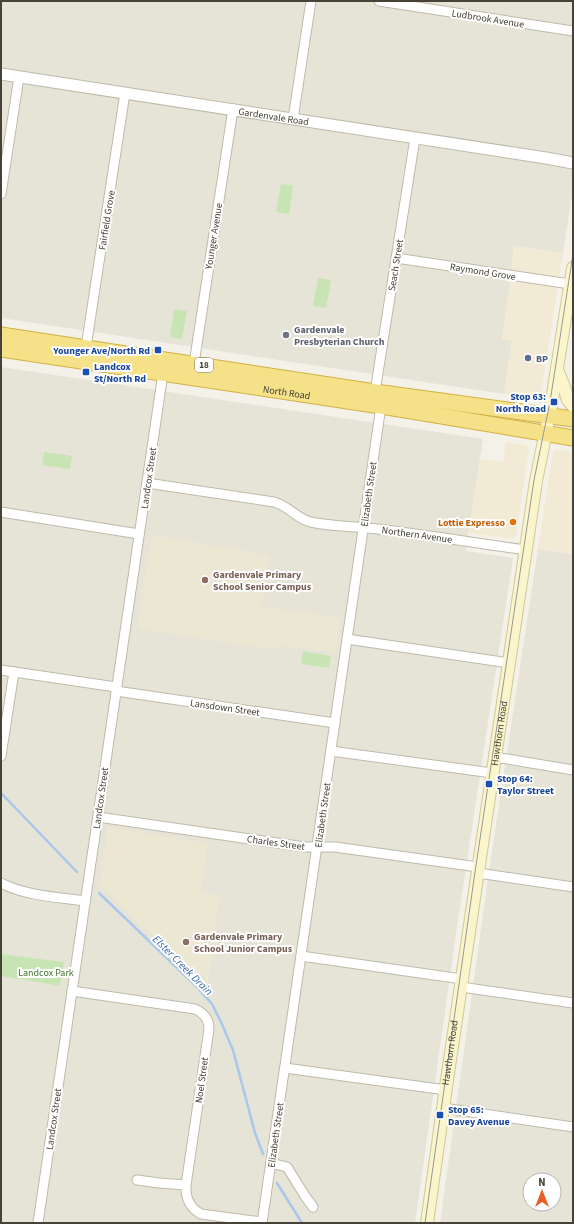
<svg xmlns="http://www.w3.org/2000/svg" width="574" height="1224" viewBox="0 0 574 1224" font-family="'Source Sans 3',sans-serif">
<rect width="100%" height="100%" fill="#f3f1e8"/>
<g fill="#e6e4d7" fill-rule="evenodd">
<path d="M1 1H573V189L563 253 514 246 510 285 502 339 512 341 504 394 1 318Z"/>
<path d="M1 367 483 439 466 551 513 558 458 920 415 1223H1V976L60 986 63 962 1 954Z"/>
<path d="M538 549 573 554V1223H440L490 864ZM530 1180H554V1204H530Z"/>
</g>
<g fill="#f3ead5">
<path d="M514 246 563 253 541 394 535 398 504 394 512 341 502 339 510 285Z"/>
<path d="M506 442 526 445 529 449 516 536 512 539 469 533 480 459 503 462Z"/>
<path d="M558 449 573 452V554L538 549 553 452Z"/>
</g>
<g fill="#ebe7d3">
<path d="M152 535 269 555 262 606 341 618 335 653 279 645 278 650 137 629Z"/>
<path d="M108 827 208 843 201 892 220 895 207 990 100 885Z"/>
</g>
<g fill="#c8e4b4">
<path d="M281 184 293 186 289 214 276 212Z"/>
<path d="M318 278 331 280 326 308 313 306Z"/>
<path d="M174 309 187 311 182 339 170 337Z"/>
<path d="M44 452 72 456 70 469 42 465Z"/>
<path d="M303 651 331 656 329 668 301 664Z"/>
<path d="M1 954 64 962 60 986 1 976Z"/>
</g>
<g fill="none" stroke-linecap="round" stroke-linejoin="round">
<g stroke="#a9c7eb" stroke-width="2.5">
<path d="M1 793 77 872"/>
<path d="M99 893 197 987 212 1004 221 1022 233 1050 255 1133 263 1154"/>
<path d="M277 1183 302 1223"/>
</g>
<g stroke="#bebaab" stroke-width="11">
<g id="minor">
<path d="M379 1 573 31"/>
<path d="M293 119 311 1"/>
<path d="M1 194 19 77"/>
<path d="M396 258 570 284"/>
<path d="M86 347 125 93"/>
<path d="M194 364 233 109"/>
<path d="M375 392 415 138"/>
<path d="M147 483 274 502C289 506 297 519 311 522 333 527 356 526 378 529 427 535 476 543 526 550"/>
<path d="M1 512 139 534"/>
<path d="M347 639 509 663"/>
<path d="M1 670 116 687"/>
<path d="M116 691 335 723"/>
<path d="M331 751 492 773"/>
<path d="M1 756 14 672"/>
<path d="M495 757 573 770"/>
<path d="M98 817 305 847H335L478 867"/>
<path d="M478 873 573 887"/>
<path d="M1 883C26 896 57 897 85 901"/>
<path d="M301 956 462 979"/>
<path d="M461 987 573 1003"/>
<path d="M72 991 195 1009C204 1013 209 1019 209 1029L186 1185C185 1197 190 1208 201 1214L262 1222"/>
<path d="M285 1068 446 1090"/>
<path d="M443 1108 573 1127"/>
<path d="M271 1163 287 1167 305 1196 313 1207"/>
<path d="M137 1180 159 1183 186 1185"/>
<path d="M38 1223 163 373"/>
<path d="M262 1223 381 406"/>
</g>
</g>
<g stroke="#bebaab" stroke-width="13">
<g id="tertiary">
<path id="s1" d="M1 74 546 158 573 163"/>
</g>
</g>
<g stroke="#cfc89b" stroke-width="14">
<g id="secondary">
<path d="M557 369 565 390 568 400 573 406"/>
<path id="s2" d="M427 1223 447 1080 536 481 551 406 573 268"/>
</g>
</g>
<g stroke="#d2b043" stroke-width="17">
<g id="trunk">
<path d="M1 335 375 392 573 419"/>
<path id="s3" d="M1 349 381 406 573 438"/>
</g>
</g>
<use href="#minor" stroke="#fff" stroke-width="9"/>
<use href="#tertiary" stroke="#fff" stroke-width="11"/>
<use href="#secondary" stroke="#fbf5cb" stroke-width="12"/>
<use href="#trunk" stroke="#f5e188" stroke-width="15"/>
<path stroke="#979797" stroke-width="1" id="s4" d="M425 1223 475 872 534 480 550 402 573 254"/>
</g>
<circle fill="#6b7280" stroke="#fff" stroke-width="1.5" cx="286" cy="335" r="4"/>
<g fill="#1a4fb4" stroke="#fff" stroke-width="1.5">
<rect x="154" y="346" width="8" height="8" rx="2"/>
<rect x="82" y="368" width="8" height="8" rx="2"/>
<rect x="550" y="398" width="8" height="8" rx="2"/>
<rect x="485" y="780" width="8" height="8" rx="2"/>
<rect x="436" y="1111" width="8" height="8" rx="2"/>
</g>
<circle fill="#5c6f8a" stroke="#fff" stroke-width="1.5" cx="528" cy="358" r="4"/>
<circle fill="#e8710a" stroke="#fff" stroke-width="1.5" cx="513" cy="522" r="4"/>
<g fill="#8d6e63" stroke="#fff" stroke-width="1.5">
<circle cx="205" cy="580" r="4"/>
<circle cx="186" cy="942" r="4"/>
</g>
<g text-anchor="middle" stroke-width="4" stroke-linejoin="round" paint-order="stroke">
<rect fill="#fff" stroke="#7e7b73" stroke-width="1" x="195" y="358" width="18" height="14" rx="3"/>
<g font-size="9" font-weight="bold" fill="#464237">
<text x="204" y="368">18</text>
</g>
<g font-size="10" fill="#464237" stroke="#fff">
<text transform="translate(488 18) rotate(9)" y="4">Ludbrook Avenue</text>
<text dy="4" stroke="none"><textPath href="#s1" startOffset="276">Gardenvale Road</textPath></text>
<text transform="translate(106 220) rotate(-81)" y="4">Fairfield Grove</text>
<text transform="translate(213 236) rotate(-81)" y="4">Younger Avenue</text>
<text transform="translate(395 265) rotate(-81)" y="4">Seach Street</text>
<text transform="translate(483 271) rotate(9)" y="4">Raymond Grove</text>
<text dy="4" stroke="none"><textPath href="#s3" startOffset="289">North Road</textPath></text>
<text transform="translate(148 478) rotate(-82)" y="4">Landcox Street</text>
<text transform="translate(368 494) rotate(-82)" y="4">Elizabeth Street</text>
<text transform="translate(417 534) rotate(8)" y="4">Northern Avenue</text>
<text transform="translate(225 707) rotate(8)" y="4">Lansdown Street</text>
<text dy="4" stroke="none"><textPath href="#s2" startOffset="495">Hawthorn Road</textPath></text>
<text transform="translate(100 798) rotate(-82)" y="4">Landcox Street</text>
<text transform="translate(322 815) rotate(-82)" y="4">Elizabeth Street</text>
<text transform="translate(276 842) rotate(8)" y="4">Charles Street</text>
<text dy="4" stroke="none"><textPath href="#s4" startOffset="172">Hawthorn Road</textPath></text>
<text transform="translate(201 1080) rotate(-82)" y="4">Noel Street</text>
<text transform="translate(53 1119) rotate(-82)" y="4">Landcox Street</text>
<text transform="translate(275 1135) rotate(-82)" y="4">Elizabeth Street</text>
</g>
<g font-size="10" font-weight="bold" fill="#5b616d" stroke="#fff" text-anchor="start">
<text x="294" y="333">Gardenvale<tspan x="294" dy="12">Presbyterian Church</tspan></text>
</g>
<g font-size="10" font-weight="bold" fill="#164399" stroke="#fff" text-anchor="start">
<text x="150" y="354" text-anchor="end">Younger Ave/North Rd</text>
<text x="94" y="370">Landcox<tspan x="94" dy="12">St/North Rd</tspan></text>
<text x="546" y="400" text-anchor="end">Stop 63:<tspan x="546" dy="12">North Road</tspan></text>
<text x="497" y="782">Stop 64:<tspan x="497" dy="12">Taylor Street</tspan></text>
<text x="448" y="1113">Stop 65:<tspan x="448" dy="12">Davey Avenue</tspan></text>
</g>
<g font-size="10" font-weight="bold" fill="#4e5e75" stroke="#fff" text-anchor="start">
<text x="536" y="362">BP</text>
</g>
<g font-size="10" font-weight="bold" fill="#c56008" stroke="#fff" text-anchor="end">
<text x="505" y="526">Lottie Expresso</text>
</g>
<g font-size="10" font-weight="bold" fill="#785e54" stroke="#fff" text-anchor="start">
<text x="213" y="578">Gardenvale Primary<tspan x="213" dy="12">School Senior Campus</tspan></text>
<text x="194" y="940">Gardenvale Primary<tspan x="194" dy="12">School Junior Campus</tspan></text>
</g>
<g font-size="10" fill="#40742f" stroke="#fff">
<text x="46" y="976">Landcox Park</text>
</g>
<g font-size="11" font-style="italic" fill="#386baa" stroke="#fff">
<text transform="translate(183 965) rotate(45)" y="4">Elster Creek Drain</text>
</g>
</g>
<rect width="574" height="1224" fill="none" stroke="#464237" stroke-width="4"/>
<g transform="translate(542 1192)"><circle r="19" fill="#ffffff" stroke="#b5b3af"/>
<path d="M0-3L7 15L0 10L-7 15Z" fill="#ea5f28"/>
<text y="-6" font-size="11" font-weight="bold" text-anchor="middle" fill="#464237">N</text>
</g>
</svg>
